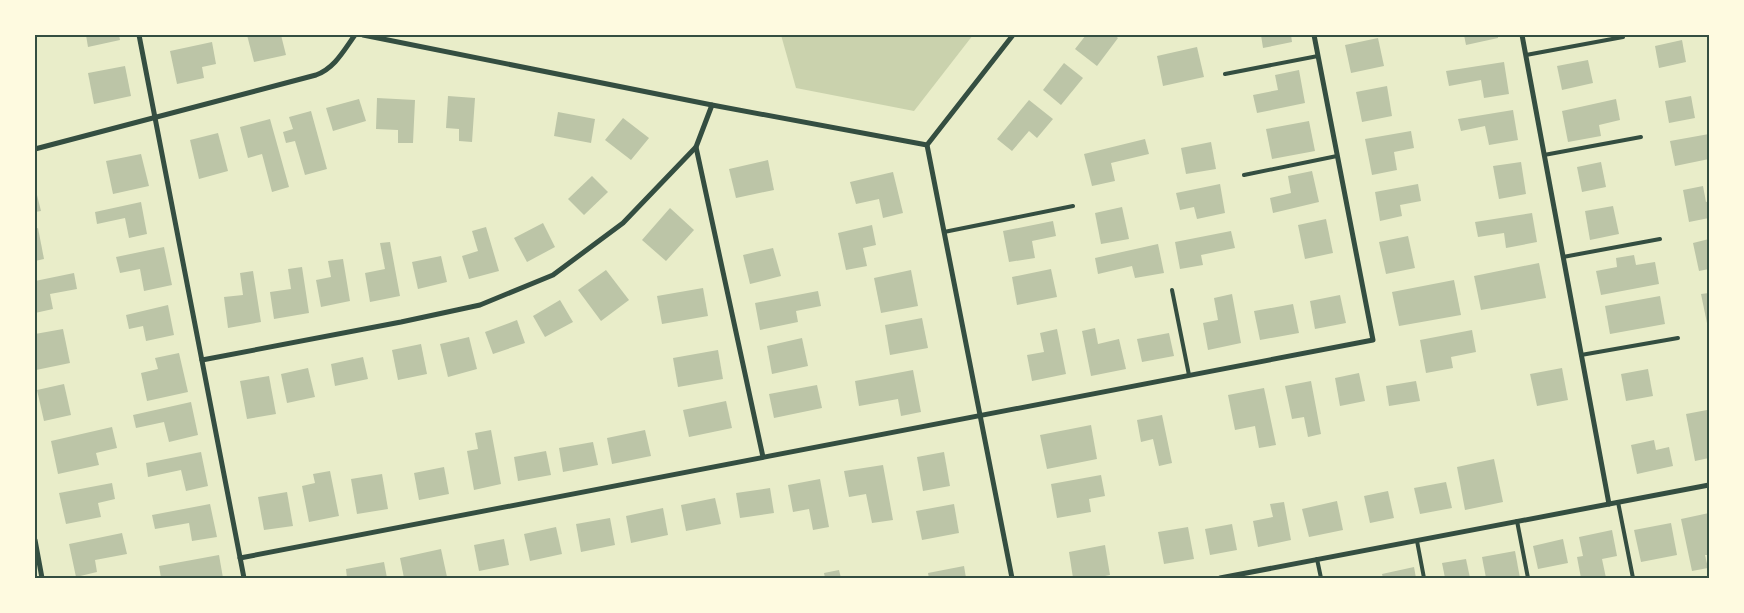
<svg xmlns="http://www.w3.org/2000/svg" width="1744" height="613" viewBox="0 0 1744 613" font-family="Ubuntu,sans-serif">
<rect width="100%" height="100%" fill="#e9edc9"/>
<path fill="#cad2ad" d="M781 35H973L914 111 796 88Z"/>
<g fill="#bcc5a7">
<path d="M86 35H119L120 40 88 47Z"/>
<path d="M247 35H281L286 55 254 62Z"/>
<path d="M1086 35H1114L1118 38 1097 66 1075 49Z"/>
<path d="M1261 35H1291L1292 42 1263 48Z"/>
<path d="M1464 35H1498V38L1466 45Z"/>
<path d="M1378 38 1384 66 1351 73 1345 45Z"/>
<path d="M1682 40 1686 62 1659 68 1655 46Z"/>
<path d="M212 42 216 64 202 67 204 78 177 84 170 51Z"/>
<path d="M1197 47 1204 77 1163 86 1157 56Z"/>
<path d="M1588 60 1593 83 1562 90 1557 66Z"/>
<path d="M1504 62 1509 94 1484 98 1481 80 1449 86 1446 71Z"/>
<path d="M1064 63 1083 78 1061 105 1043 90Z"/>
<path d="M125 66 131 96 94 104 88 73Z"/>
<path d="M1299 70 1305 103 1257 113 1253 95 1278 90 1275 75Z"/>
<path d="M1387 86 1392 116 1362 122 1356 92Z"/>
<path d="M448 96 475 98 472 142 459 141V129L446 128Z"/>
<path d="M1691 96 1695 118 1669 123 1665 101Z"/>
<path d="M377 98 415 100 413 143H398V130L376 129Z"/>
<path d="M359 99 366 121 333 131 326 108Z"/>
<path d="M1616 99 1620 120 1599 125 1601 136 1568 142 1562 111Z"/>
<path d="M1029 100 1053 119 1037 138 1029 131 1012 151 997 139Z"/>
<path d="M1513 110 1518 140 1489 145 1485 126 1461 131 1458 119Z"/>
<path d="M311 111 327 169 305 175 295 141 286 143 283 132 293 129 289 117Z"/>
<path d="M558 112 595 119 591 143 554 136Z"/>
<path d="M623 118 649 138 631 160 605 140Z"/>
<path d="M270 119 289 187 272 192 262 154 248 158 240 127Z"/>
<path d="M1309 121 1315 151 1272 159 1266 129Z"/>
<path d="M1411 131 1414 148 1394 152 1397 170 1372 175 1365 139Z"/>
<path d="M218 133 228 171 199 179 190 140Z"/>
<path d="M1709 134V159L1675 166 1670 141Z"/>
<path d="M1145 139 1149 154 1111 163 1115 181 1092 186 1084 154Z"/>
<path d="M1211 142 1216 169 1186 174 1181 148Z"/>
<path d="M141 154 149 186 113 194 106 161Z"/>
<path d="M768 160 774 190 736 198 729 169Z"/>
<path d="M1521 162 1526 194 1499 199 1493 166Z"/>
<path d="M1601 162 1606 187 1582 192 1577 167Z"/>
<path d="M1312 171 1319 202 1273 213 1270 198 1291 193 1288 176Z"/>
<path d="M893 172 903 213 883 218 879 199 856 204 850 182Z"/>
<path d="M592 176 608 192 584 215 568 199Z"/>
<path d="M1220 184 1225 213 1197 219 1194 207 1180 210 1176 193Z"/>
<path d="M1418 184 1421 201 1400 205 1402 216 1380 221 1375 192Z"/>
<path d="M1703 186 1706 202 1709 201V218L1689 222 1683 190Z"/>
<path d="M35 187 41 211 35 212Z"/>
<path d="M141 202 147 234 129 238 125 218 97 224 95 212Z"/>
<path d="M1613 206 1619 234 1590 240 1585 211Z"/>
<path d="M1122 207 1129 239 1101 244 1095 213Z"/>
<path d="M670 208 694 230 666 261 642 240Z"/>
<path d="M1532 213 1537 242 1506 248 1504 233 1478 237 1475 222Z"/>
<path d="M1326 219 1333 253 1305 259 1298 225Z"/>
<path d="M1053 221 1056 236 1032 241 1035 258 1009 262 1003 231Z"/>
<path d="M543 223 555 247 527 262 514 238Z"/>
<path d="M872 225 876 245 863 248 867 266 846 270 838 233Z"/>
<path d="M486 227 499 271 469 279 462 256 478 251 472 231Z"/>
<path d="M38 228 44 259 35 261V229Z"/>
<path d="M1231 231 1235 248 1201 255 1203 265 1180 269 1175 242Z"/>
<path d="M1408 236 1415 268 1386 274 1379 242Z"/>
<path d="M1709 239V269L1699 271 1693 243Z"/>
<path d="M390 242 400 296 370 302 365 273 385 269 380 243Z"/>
<path d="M1158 244 1164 273 1135 278 1132 266 1098 274 1095 258Z"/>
<path d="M164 247 172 285 144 291 140 269 120 273 116 257Z"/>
<path d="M773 248 781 276 750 284 743 255Z"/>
<path d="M1634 255 1636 265 1655 262 1659 284 1601 295 1596 271 1617 267 1616 258Z"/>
<path d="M441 256 447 282 418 289 412 262Z"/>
<path d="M343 259 350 301 321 307 316 280 331 277 328 261Z"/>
<path d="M1539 263 1546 298 1481 310 1474 276Z"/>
<path d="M302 267 309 313 274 319 270 292 291 289 288 269Z"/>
<path d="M1051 269 1057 297 1017 305 1012 277Z"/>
<path d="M606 270 629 300 601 321 578 290Z"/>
<path d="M911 270 918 306 881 313 874 278Z"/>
<path d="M253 271 261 322 228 328 224 297 243 295 240 273Z"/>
<path d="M74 273 77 289 50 294 53 309 35 313V281Z"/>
<path d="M1454 280 1461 315 1399 326 1392 292Z"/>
<path d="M703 288 708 316 662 324 657 296Z"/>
<path d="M818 291 821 306 796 311 798 322 760 330 755 303Z"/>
<path d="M1709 293V328H1708L1701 294Z"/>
<path d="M1232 294 1241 343 1208 350 1203 323 1218 320 1214 298Z"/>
<path d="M1340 295 1346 323 1315 329 1310 301Z"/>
<path d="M1660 296 1665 324 1610 334 1605 306Z"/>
<path d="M560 300 573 322 545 337 533 316Z"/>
<path d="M1293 304 1299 333 1260 340 1254 311Z"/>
<path d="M168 305 174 335 146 341 143 326 129 329 126 315Z"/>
<path d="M922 318 928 348 890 355 885 325Z"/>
<path d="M517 320 525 343 493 354 485 332Z"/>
<path d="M1095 328 1098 344 1119 339 1126 369 1091 376 1082 331Z"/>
<path d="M63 329 70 363 36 370 35 334Z"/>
<path d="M1057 329 1066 374 1032 381 1027 355 1044 352 1040 333Z"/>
<path d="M1472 330 1476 352 1451 357 1453 368 1426 373 1420 340Z"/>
<path d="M1169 333 1174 356 1142 362 1137 339Z"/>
<path d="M469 337 477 369 448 377 440 344Z"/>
<path d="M802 338 808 366 772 374 767 346Z"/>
<path d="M421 344 427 374 398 380 392 350Z"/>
<path d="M718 350 723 379 678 387 673 358Z"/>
<path d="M179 353 188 392 147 401 141 373 158 369 155 358Z"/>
<path d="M363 357 368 379 335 386 331 364Z"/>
<path d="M308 368 315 397 287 403 281 374Z"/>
<path d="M1562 368 1568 400 1537 406 1530 374Z"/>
<path d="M1648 369 1653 396 1626 401 1621 374Z"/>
<path d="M913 370 921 412 901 416 898 399 859 406 855 381Z"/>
<path d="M1359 373 1365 401 1340 406 1335 378Z"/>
<path d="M269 376 276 414 247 419 240 381Z"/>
<path d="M1311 381 1321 434 1308 437 1304 417 1292 419 1285 386Z"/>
<path d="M1416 381 1420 401 1389 406 1386 386Z"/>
<path d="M64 384 71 415 44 421 37 390Z"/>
<path d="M817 385 822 408 774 418 769 394Z"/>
<path d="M1264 388 1276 445 1259 448 1255 426 1235 430 1228 395Z"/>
<path d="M726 401 732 428 689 437 683 410Z"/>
<path d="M191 402 198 435 169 442 164 422 136 428 133 415Z"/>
<path d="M1707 410 1709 420V458L1695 461 1686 414Z"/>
<path d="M1162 415 1172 463 1159 466 1153 439 1141 442 1137 420Z"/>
<path d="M1091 425 1097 459 1047 469 1040 435Z"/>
<path d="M112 427 117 448 96 453 99 465 58 474 51 441Z"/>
<path d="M491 430 501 484 474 490 467 451 478 449 475 433Z"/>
<path d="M645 430 651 456 612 464 607 438Z"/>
<path d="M1654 440 1656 450 1669 447 1673 466 1637 474 1631 445Z"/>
<path d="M593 442 598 465 563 472 559 448Z"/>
<path d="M546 451 551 475 518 481 514 457Z"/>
<path d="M201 452 208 486 186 491 181 470 148 477 146 463Z"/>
<path d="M944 452 950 486 923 491 917 457Z"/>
<path d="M1494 459 1503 502 1465 510 1457 467Z"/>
<path d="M883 465 893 520 872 523 866 494 849 497 844 471Z"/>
<path d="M444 467 449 494 419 500 414 473Z"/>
<path d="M330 471 339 516 309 522 302 486 315 483 313 474Z"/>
<path d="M382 474 388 509 357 514 351 479Z"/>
<path d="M1101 475 1105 496 1089 499 1091 512 1057 518 1051 484Z"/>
<path d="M820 479 829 527 813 530 809 509 793 512 788 485Z"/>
<path d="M1446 482 1452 508 1420 514 1414 488Z"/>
<path d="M112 483 115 499 98 503 101 517 66 524 59 493Z"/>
<path d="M770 488 774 513 740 518 736 493Z"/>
<path d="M1388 491 1394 518 1370 523 1364 496Z"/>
<path d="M287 492 293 526 264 530 258 497Z"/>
<path d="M715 498 721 524 686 531 681 505Z"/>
<path d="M1337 501 1343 530 1309 537 1302 509Z"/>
<path d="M1284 502 1291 540 1258 547 1253 521 1273 517 1270 504Z"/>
<path d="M210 504 217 537 192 541 189 523 155 529 152 515Z"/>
<path d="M954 504 959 533 922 540 916 511Z"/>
<path d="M663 508 668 535 631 543 626 516Z"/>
<path d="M1709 513V555H1705L1708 568 1692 571 1681 519Z"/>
<path d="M610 518 615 545 581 552 576 524Z"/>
<path d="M1671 523 1677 555 1641 562 1634 530Z"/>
<path d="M1232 524 1237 550 1210 555 1205 529Z"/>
<path d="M556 527 562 554 530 561 524 534Z"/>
<path d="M1188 527 1194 559 1164 564 1158 532Z"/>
<path d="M1612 530 1617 556 1602 559 1606 578H1581L1577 557 1583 556 1579 537Z"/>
<path d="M122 533 127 554 95 560 97 572 76 577 69 544Z"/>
<path d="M504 539 509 565 479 571 474 545Z"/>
<path d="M1563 539 1568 563 1538 569 1533 546Z"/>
<path d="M1105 545 1110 575 1095 578H1073L1069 552Z"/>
<path d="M441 549 447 577 404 578 400 558Z"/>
<path d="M1515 551 1520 578H1486L1482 557Z"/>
<path d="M219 555 223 578H161L159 566Z"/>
<path d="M1466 559 1470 578H1445L1442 563Z"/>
<path d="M384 562 387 578H347L346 569Z"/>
<path d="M964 566 966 578H929L928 573Z"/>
<path d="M1414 567 1416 578H1383L1382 574Z"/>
<path d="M839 570 841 578H825L824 573Z"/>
</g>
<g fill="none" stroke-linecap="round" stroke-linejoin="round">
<g stroke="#344e41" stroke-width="4">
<path d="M1526 55 1623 37"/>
<path d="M1225 74 1318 56"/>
<path d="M1544 155 1641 137"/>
<path d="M1244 175 1337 156"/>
<path d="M944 232 1073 206"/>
<path d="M1563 257 1660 239"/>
<path d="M1172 290 1189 375"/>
<path d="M1581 355 1678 338"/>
<path d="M1618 502 1633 578"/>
<path d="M1517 521 1528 578"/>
<path d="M1417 541 1424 578"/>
<path d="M1317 559 1321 578"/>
</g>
<g stroke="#344e41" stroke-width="5">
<path d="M139 35 244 578"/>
<path d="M363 35 712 105 927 145"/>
<path d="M1522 35 1609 504"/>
<path d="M696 147 763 457"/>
<path d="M35 149 316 75C335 68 344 50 355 35"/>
<path d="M202 360 401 322 480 305 553 275 623 223 696 147 712 105"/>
<path d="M35 540 42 578"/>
<path d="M240 558 1373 340 1314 35"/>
<path d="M1012 578 927 145 1013 35"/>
<path d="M1220 578 1709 485"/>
</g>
</g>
<rect width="1744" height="613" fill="none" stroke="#fefae0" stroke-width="72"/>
<rect x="36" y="36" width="1672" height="541" fill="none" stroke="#344e41" stroke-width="2"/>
</svg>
